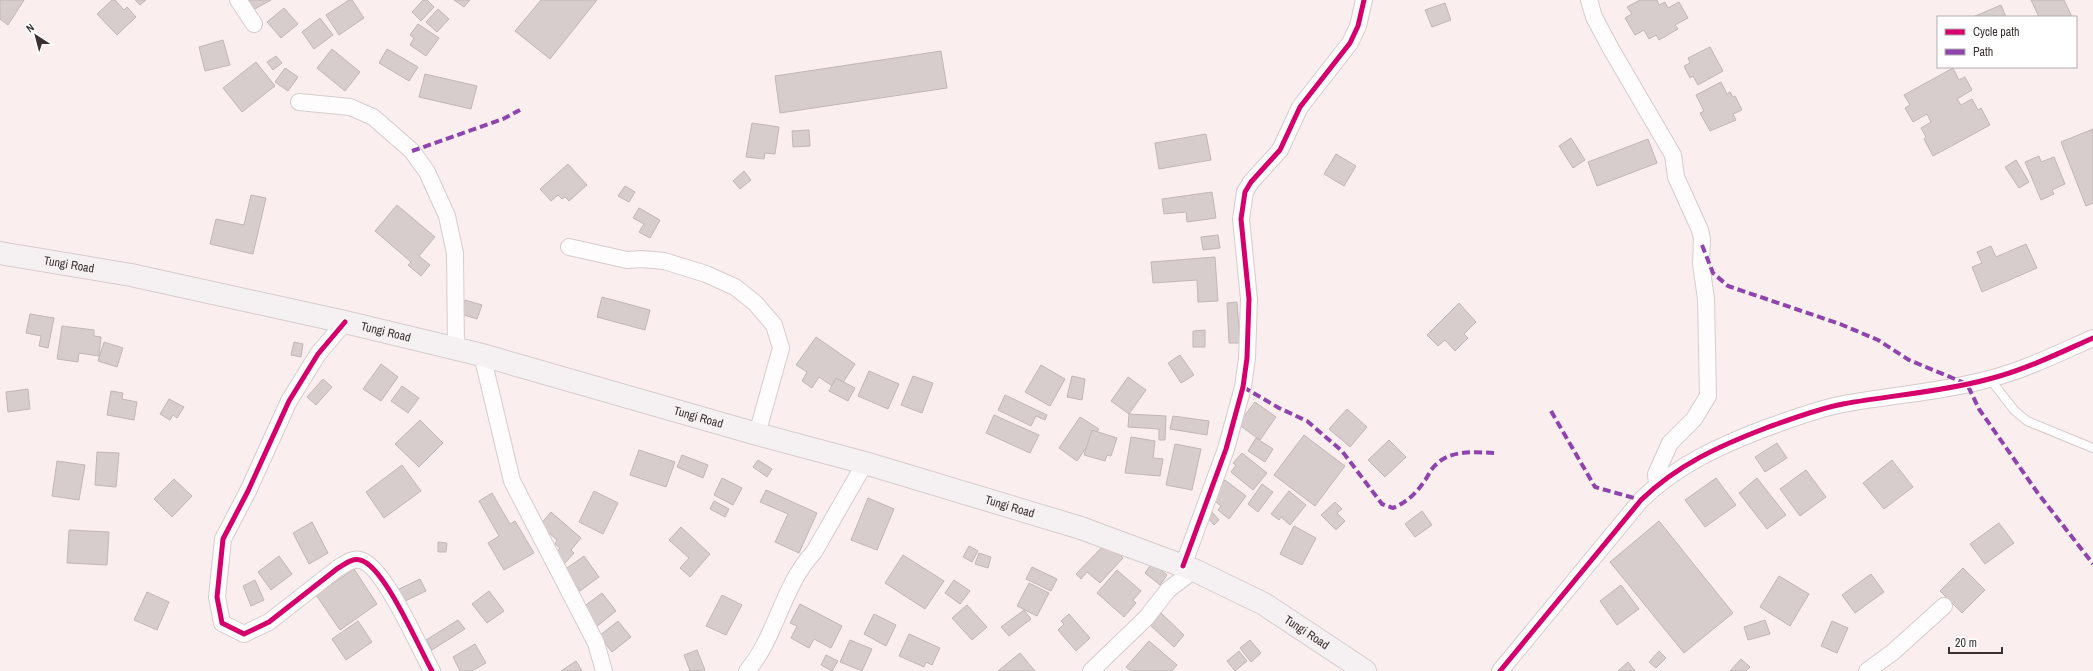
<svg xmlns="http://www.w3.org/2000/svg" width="2093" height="671" viewBox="0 0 2093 671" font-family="'Archivo Narrow',sans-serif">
<rect width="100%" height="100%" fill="#faeeee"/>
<g fill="#d7cdcc" stroke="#c1b7b5">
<path d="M0 0H24L8 25 0 19Z"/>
<path d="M112 0H115L124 10 127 7 136 17 117 35 97 14Z"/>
<path d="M135 0H146L140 5Z"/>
<path d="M248 0H271L253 10Z"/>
<path d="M349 0H352L364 18 339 35 326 15Z"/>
<path d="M423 0H427L434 7 421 21 412 12Z"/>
<path d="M454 0H470L464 7Z"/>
<path d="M541 0H597L550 59 515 31Z"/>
<path d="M1640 0H1657L1659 5 1665 2 1668 8 1679 2 1688 18 1675 25 1678 29 1659 40 1656 35 1649 39 1644 30 1635 35 1625 18 1632 14 1627 7Z"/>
<path d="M2031 0H2064L2072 17H2039Z"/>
<path d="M1445 3 1451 20 1432 27 1425 10Z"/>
<path d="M2001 5 2006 17H1973Z"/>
<path d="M284 8 298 24 281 38 267 22Z"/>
<path d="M438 9 449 19 437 32 426 22Z"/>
<path d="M320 18 333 35 314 49 302 32Z"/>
<path d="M418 24 439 38 426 56 410 45 414 38 410 35Z"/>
<path d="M223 40 230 65 205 71 199 47Z"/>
<path d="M1710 47 1723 71 1698 85 1693 76 1690 78 1684 66 1690 63 1688 58Z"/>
<path d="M332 49 360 72 345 91 317 68Z"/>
<path d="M387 49 418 67 409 81 379 63Z"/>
<path d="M941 51 947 88 780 113 775 76Z"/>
<path d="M276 56 282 63 273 70 267 62Z"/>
<path d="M256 62 275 86 242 112 223 88Z"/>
<path d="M285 68 298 77 288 91 275 82Z"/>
<path d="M1953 68 1959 80 1965 77 1972 90 1957 99 1961 105 1972 99 1978 110 1981 108 1990 125 1933 156 1924 139 1926 137 1921 128 1931 122 1927 114 1913 122 1905 108 1910 105 1904 95Z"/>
<path d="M425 74 477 86 471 109 419 97Z"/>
<path d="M1721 82 1727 94 1730 92 1733 97 1735 96 1742 110 1733 114 1736 120 1710 131 1700 113 1704 111 1696 95Z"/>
<path d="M752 123 779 127 775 154 765 153 764 159 746 157Z"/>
<path d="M2093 129V203L2086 206 2061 142Z"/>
<path d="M809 130 810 146 793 147 792 131Z"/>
<path d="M1206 134 1211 160 1159 169 1155 143Z"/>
<path d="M1571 138 1585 160 1573 168 1559 146Z"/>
<path d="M1648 139 1657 163 1597 186 1588 162Z"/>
<path d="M1336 154 1356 166 1344 186 1324 174Z"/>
<path d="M2039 156 2041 162 2054 157 2065 184 2052 190 2054 194 2041 200 2025 162Z"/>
<path d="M2016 160 2029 182 2019 188 2005 167Z"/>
<path d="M568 164 587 185 569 201 565 197 562 199 558 195 551 201 540 189Z"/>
<path d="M744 171 751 180 740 189 733 181Z"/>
<path d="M625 186 635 192 629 202 618 196Z"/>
<path d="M1212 192 1216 218 1187 222 1186 212 1164 214 1162 199Z"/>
<path d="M251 195 266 198 253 254 210 244 216 219 244 225Z"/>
<path d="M397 205 435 237 419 256 430 265 421 276 408 265 411 262 375 231Z"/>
<path d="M639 208 660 220 650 238 639 232 644 224 633 218Z"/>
<path d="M1218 235 1220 248 1203 250 1201 237Z"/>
<path d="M2026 244 2037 268 1982 292 1972 267 1982 263 1977 252 1991 246 1996 257Z"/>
<path d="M1215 257 1218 301 1198 302 1197 280 1153 283 1151 262Z"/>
<path d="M602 297 650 310 645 330 597 317Z"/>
<path d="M465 300 482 305 477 319 461 314Z"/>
<path d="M1237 302 1240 343H1229L1227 303Z"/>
<path d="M1459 303 1476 322 1464 334 1468 338 1455 351 1445 340 1438 346 1427 335Z"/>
<path d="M30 314 54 318 48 348 39 346 41 336 26 333Z"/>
<path d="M62 326 94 330V336L101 337 99 356 79 353 78 362 57 359Z"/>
<path d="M1205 330V347H1193V331Z"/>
<path d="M816 337 855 364 838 390 819 377 812 388 802 381 807 372 796 365Z"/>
<path d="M104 342 123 348 117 367 98 361Z"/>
<path d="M294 342 303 344 301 357 291 355Z"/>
<path d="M1180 355 1194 375 1181 383 1168 363Z"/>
<path d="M381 364 398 377 381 401 363 389Z"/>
<path d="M1041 365 1065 379 1050 406 1025 392Z"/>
<path d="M869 371 899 384 888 409 858 396Z"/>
<path d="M913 376 933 383 922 413 901 405Z"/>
<path d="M1072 376 1085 379 1082 400 1067 397Z"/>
<path d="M1128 377 1146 390 1129 414 1111 401Z"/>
<path d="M836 378 855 388 848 401 829 391Z"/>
<path d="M323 379 332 387 316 405 307 397Z"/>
<path d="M402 386 419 398 408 413 391 401Z"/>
<path d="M28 389 30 409 8 412 6 392Z"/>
<path d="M111 391 123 393 122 399 137 402 134 420 107 415Z"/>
<path d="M1005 395 1047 415 1045 420 1036 416 1031 426 998 410Z"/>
<path d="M169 399 184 407 177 418 173 415 170 420 160 414Z"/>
<path d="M1255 402 1276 417 1260 440 1238 424Z"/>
<path d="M1347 409 1367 427 1350 447 1329 429Z"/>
<path d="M1129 414 1166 416 1165 440H1159V429L1128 427Z"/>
<path d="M994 415 1039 435 1030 453 986 433Z"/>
<path d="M1173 416 1209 421 1207 435 1170 429Z"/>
<path d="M1080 417 1099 429 1077 461 1059 448Z"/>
<path d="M420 420 443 443 419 467 395 444Z"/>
<path d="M1092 430 1117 438 1111 456 1107 455 1105 461 1084 455Z"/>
<path d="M1304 435 1345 466 1315 506 1274 475Z"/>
<path d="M1131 437 1155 441 1153 458 1163 459 1160 476 1125 473Z"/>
<path d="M1256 438 1273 449 1265 462 1248 451Z"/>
<path d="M1389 440 1406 457 1385 477 1368 460Z"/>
<path d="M1777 443 1787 458 1765 472 1755 457Z"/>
<path d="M1175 444 1201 449 1192 490 1166 485Z"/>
<path d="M639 450 675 462 666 487 630 475Z"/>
<path d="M97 452 119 453 116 487 95 485Z"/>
<path d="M1242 453 1267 473 1253 490 1231 472 1236 465 1233 463Z"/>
<path d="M682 455 708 465 703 478 677 467Z"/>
<path d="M758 460 772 469 767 477 753 467Z"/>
<path d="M1892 460 1913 487 1884 509 1863 483Z"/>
<path d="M57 461 85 465 79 500 52 496Z"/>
<path d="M402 465 421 491 384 518 366 492Z"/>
<path d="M1806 470 1826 497 1800 516 1780 489Z"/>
<path d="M722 478 742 488 733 505 714 495Z"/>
<path d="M1716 478 1736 505 1705 527 1685 500Z"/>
<path d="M1757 478 1786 515 1767 529 1739 493Z"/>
<path d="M174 479 192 496 172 517 154 499Z"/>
<path d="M1225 480 1246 496 1229 519 1218 510 1221 506 1211 498Z"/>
<path d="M1262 484 1273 492 1258 512 1248 504Z"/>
<path d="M766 490 817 513 799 553 775 542 788 514 760 502Z"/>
<path d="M594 491 618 503 603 534 579 522Z"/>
<path d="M1289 491 1306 505 1290 525 1281 517 1279 520 1271 514Z"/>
<path d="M492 493 510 524 515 521 534 553 504 570 488 543 499 536 479 501Z"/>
<path d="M868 498 894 509 877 550 851 540Z"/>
<path d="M714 501 729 509 725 517 710 509Z"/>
<path d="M1335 502 1342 509 1337 513 1345 521 1336 530 1321 515Z"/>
<path d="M1422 511 1432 525 1415 537 1405 524Z"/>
<path d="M551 512 581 538 571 550 574 553 557 572 547 564 560 548 555 544 557 540 540 525Z"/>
<path d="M1212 512 1219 520 1214 525 1207 517Z"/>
<path d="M1659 521 1733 613 1684 653 1610 562Z"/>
<path d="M312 522 328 553 309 564 293 533Z"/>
<path d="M1999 523 2014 543 1985 564 1970 544Z"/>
<path d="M1294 526 1316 538 1302 565 1280 554Z"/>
<path d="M681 527 710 554 690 577 680 568 689 558 669 540Z"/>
<path d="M69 530 109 532 107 565 67 563Z"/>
<path d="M438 542 447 543 446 552H438Z"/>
<path d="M1107 542 1123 558 1100 583 1087 572 1081 579 1076 574Z"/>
<path d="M969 546 978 551 972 562 963 557Z"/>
<path d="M979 553 991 557 988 568 975 564Z"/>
<path d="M903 555 944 581 925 609 885 583Z"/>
<path d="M279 556 292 574 271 590 258 572Z"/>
<path d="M584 556 599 577 580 591 574 583 560 573Z"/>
<path d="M1152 563 1167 575 1160 585 1145 573Z"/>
<path d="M1032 567 1057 579 1051 591 1026 579Z"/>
<path d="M1963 568 1985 590 1962 613 1940 591Z"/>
<path d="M354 569 377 604 340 630 316 595Z"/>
<path d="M1117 570 1141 591 1133 600 1136 603 1124 617 1097 593Z"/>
<path d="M1871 574 1884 592 1855 613 1842 595Z"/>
<path d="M1779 576 1809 594 1790 626 1760 607Z"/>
<path d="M420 579 426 591 401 603 395 591Z"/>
<path d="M255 580 264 600 251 606 243 586Z"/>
<path d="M954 580 970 591 960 604 945 593Z"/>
<path d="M1029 583 1049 593 1037 616 1017 606Z"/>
<path d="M1621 585 1639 609 1617 625 1600 601Z"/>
<path d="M489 591 504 611 487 623 472 604Z"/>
<path d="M147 592 169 602 157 630 134 620Z"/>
<path d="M602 593 616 611 596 627 582 608Z"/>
<path d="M722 595 742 605 726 635 706 626Z"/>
<path d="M800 604 842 626 831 648 814 639 809 648 791 638 797 626 790 623Z"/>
<path d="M967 605 987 627 972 640 952 618Z"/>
<path d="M1024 610 1031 619 1009 636 1001 627Z"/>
<path d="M1161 613 1184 635 1174 647 1150 625Z"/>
<path d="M874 614 896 625 886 646 864 634Z"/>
<path d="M1069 614 1090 638 1076 651 1058 630 1064 624 1061 621Z"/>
<path d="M458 620 465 629 432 650 426 640Z"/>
<path d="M1765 620 1770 634 1748 640 1744 627Z"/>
<path d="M358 621 372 642 346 660 332 639Z"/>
<path d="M618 621 631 637 612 652 599 636Z"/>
<path d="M1832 621 1848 628 1837 653 1821 646Z"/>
<path d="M909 634 940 648 932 665 926 662 924 667 899 656Z"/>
<path d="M850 640 872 649 862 671 840 662Z"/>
<path d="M1250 640 1261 653 1251 662 1240 648Z"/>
<path d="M1149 641 1177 665 1172 671H1131L1126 667Z"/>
<path d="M475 644 486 663 472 671H460L453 657Z"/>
<path d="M697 650 705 670 690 671 684 655Z"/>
<path d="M1239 651 1247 661 1235 671 1227 661Z"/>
<path d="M1659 651 1666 658 1656 668 1649 662Z"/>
<path d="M1020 653 1035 671H998Z"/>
<path d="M826 655 838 661 832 671 821 665Z"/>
<path d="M1741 659 1750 667 1746 671H1730Z"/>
<path d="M576 661 582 671H561Z"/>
<path d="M1628 662 1635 671H1618Z"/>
</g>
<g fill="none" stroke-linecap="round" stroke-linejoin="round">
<g stroke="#d7cccc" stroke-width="10">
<path id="service" d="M1990 379 2014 410 2027 421 2093 448"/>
</g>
<g stroke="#d7cccc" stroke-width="18">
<g id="minor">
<path d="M238 0 254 24"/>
<path d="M1589 0 1594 17 1611 49 1673 155 1676 177 1700 230 1702 239 1701 264 1706 299 1708 396 1694 419 1670 443 1656 474 1657 484"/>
<path d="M299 102 350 107 373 117 412 151 427 172 447 216 455 253 456 349"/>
<path d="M569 247 627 260 642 259 664 261 706 274 735 287 755 303 774 325 781 348 757 434"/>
<path d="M345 322 318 354 289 401 248 491 223 539 217 597 222 623 244 634 269 622 338 568C345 564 352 558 360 560 384 565 419 648 432 671"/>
<path d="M482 355 512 481 596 643 604 671"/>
<path d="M1183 566 1226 449 1243 387 1247 358 1249 299 1241 219 1245 192 1251 182 1280 150 1300 107 1350 43 1358 26 1364 0"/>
<path d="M747 671C777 636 782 586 814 552L865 463"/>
<path d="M1091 671 1146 618 1168 590 1194 570"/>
<path d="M1500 671 1641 500C1677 465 1719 446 1766 428 1791 419 1817 409 1843 404 1892 395 1942 392 1989 379 2025 370 2059 353 2093 338"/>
<path d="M1867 671 1893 652 1944 606"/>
</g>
</g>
<g stroke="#d7cccc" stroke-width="24">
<g id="secondary">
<path id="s1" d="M0 253 131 275 345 322 482 355 757 434 865 463 1081 528 1194 570 1264 604 1365 671"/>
</g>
</g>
<use href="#service" stroke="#fefcfc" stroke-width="8"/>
<use href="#minor" stroke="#fefcfc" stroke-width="16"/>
<use href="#secondary" stroke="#f5f0f1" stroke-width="22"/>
<g stroke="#8e44ad" stroke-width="4" stroke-dasharray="8 4" stroke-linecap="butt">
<path d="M412 151 503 119 520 110"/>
<path d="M1702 245 1713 273 1728 286 1840 324 1878 340 1909 360 1967 384 1979 409 2037 492 2093 564"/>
<path d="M1243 387 1279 408 1307 421 1342 451 1382 504 1393 508C1407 502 1417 493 1425 480 1428 477 1429 472 1432 469 1447 449 1473 452 1495 453"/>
<path d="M1551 411 1595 487 1641 500"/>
</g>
<g stroke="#fff" stroke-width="8">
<g id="cycleway">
<path d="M345 322 318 354 289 401 248 491 223 539 217 597 222 623 244 634 269 622 338 568C345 564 352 558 360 560 384 565 419 648 432 671"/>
<path d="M1183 566 1226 449 1243 387 1247 358 1249 299 1241 219 1245 192 1251 182 1280 150 1300 107 1350 43 1358 26 1364 0"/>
<path d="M1500 671 1641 500C1677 465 1719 446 1766 428 1791 419 1817 409 1843 404 1892 395 1942 392 1989 379 2025 370 2059 353 2093 338"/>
</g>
</g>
<use href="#cycleway" stroke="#d6006c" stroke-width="5"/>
</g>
<g text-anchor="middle" stroke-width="3.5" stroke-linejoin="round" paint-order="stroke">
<g font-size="12" fill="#3c3132" stroke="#fff">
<text dy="4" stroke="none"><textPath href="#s1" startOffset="70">Tungi Road</textPath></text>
<text dy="4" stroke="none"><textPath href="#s1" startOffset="394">Tungi Road</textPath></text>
<text dy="4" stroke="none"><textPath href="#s1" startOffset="718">Tungi Road</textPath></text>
<text dy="4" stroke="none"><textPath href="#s1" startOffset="1042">Tungi Road</textPath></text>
<text dy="4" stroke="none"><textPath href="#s1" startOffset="1366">Tungi Road</textPath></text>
</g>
</g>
<rect x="1937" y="16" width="140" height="52" fill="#ffffff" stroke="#b1adad"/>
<rect x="1945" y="29" width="20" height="6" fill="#d6006c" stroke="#b1adad"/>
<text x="1973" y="36" font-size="12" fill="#3c3132">Cycle path</text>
<rect x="1945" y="49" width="20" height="6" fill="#8e44ad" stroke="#b1adad"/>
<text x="1973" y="56" font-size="12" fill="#3c3132">Path</text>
<g transform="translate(36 36) rotate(324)" stroke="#ffffff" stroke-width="3" paint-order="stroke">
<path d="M0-3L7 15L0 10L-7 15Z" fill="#3c3132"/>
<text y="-6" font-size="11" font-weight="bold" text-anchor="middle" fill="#3c3132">N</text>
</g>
<path d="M1949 647v6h53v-6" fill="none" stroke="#3c3132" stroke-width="2"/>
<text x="1955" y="647" font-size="12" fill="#3c3132" stroke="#ffffff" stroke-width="3" paint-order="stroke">20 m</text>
</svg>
